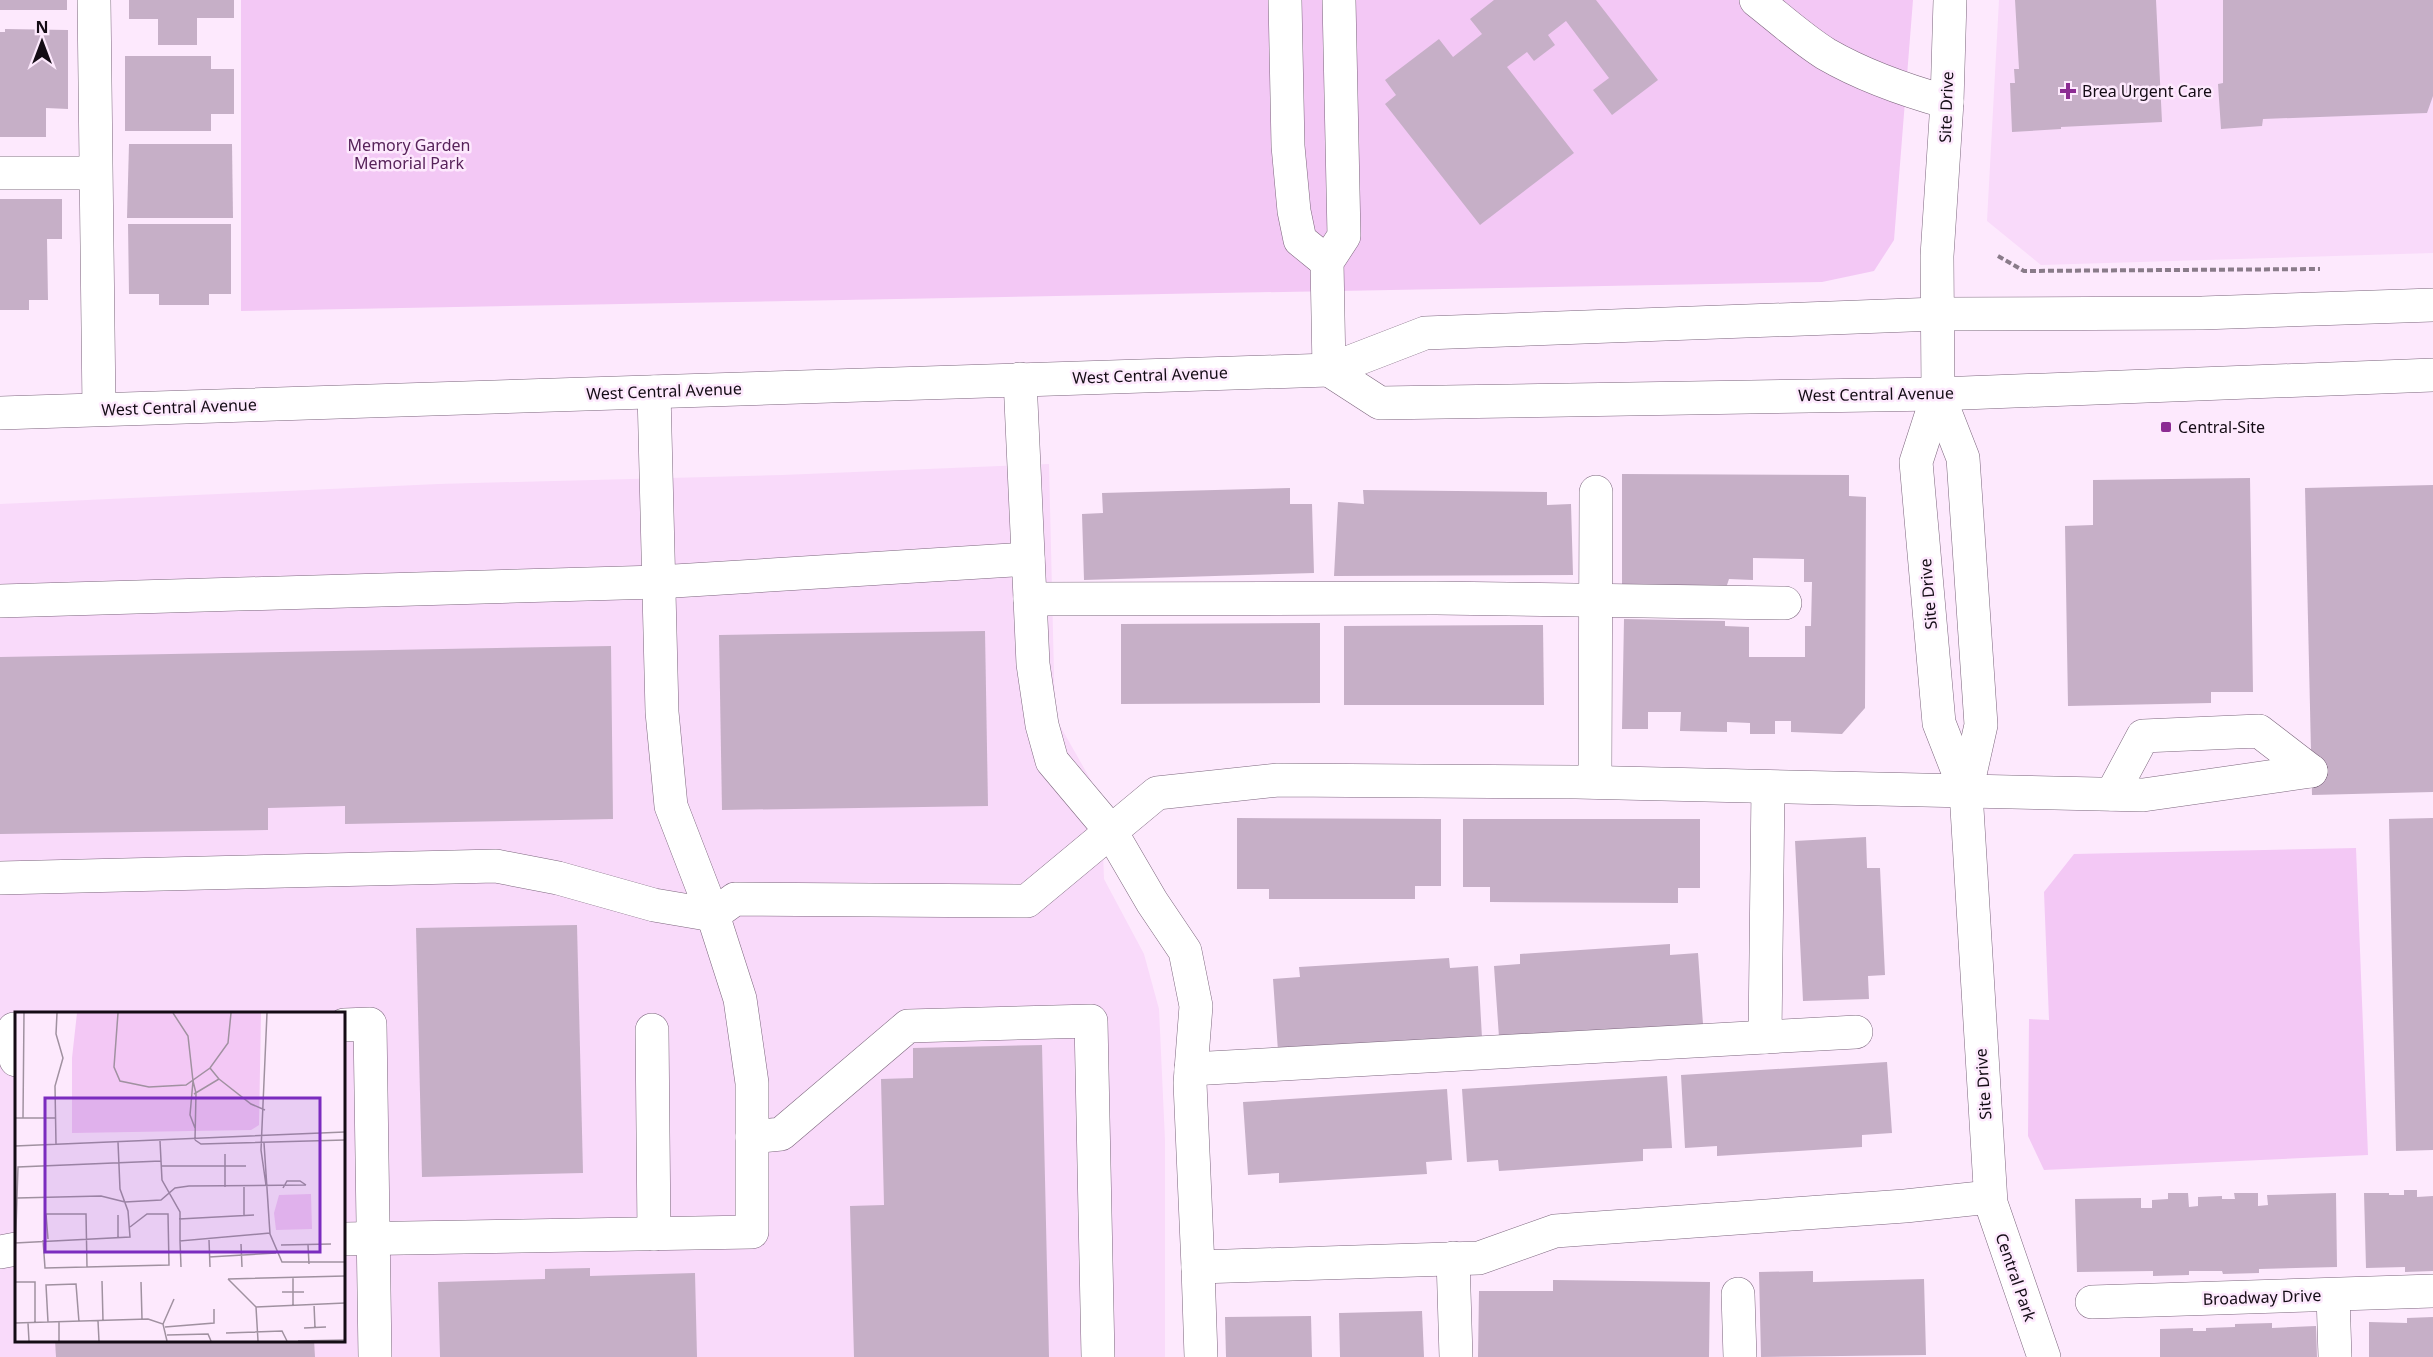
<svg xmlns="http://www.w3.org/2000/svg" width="2433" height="1357" viewBox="0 0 2433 1357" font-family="'Noto Sans',sans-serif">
<rect width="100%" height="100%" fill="#fde9fd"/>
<g fill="#f9dafa" fill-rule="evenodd">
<path d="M1999 0H2433V253L2041 265 1987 221Z"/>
<path d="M1049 464 1055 717 1101 798 1104 879 1144 954 1159 1009 1165 1140V1357H0V504L438 484 782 475ZM16 1014H344V1340H16Z"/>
</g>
<g fill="#f3c8f5">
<path d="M241 0H1913L1894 240 1874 271 1822 282 241 311Z"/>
<path d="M2356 848 2368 1155 2044 1170 2028 1136 2029 1019 2049 1020 2044 892 2074 854Z"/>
</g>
<g fill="#c6afc7">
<rect x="0" y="0" width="67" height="10"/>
<path d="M129 0H234V18H197V45H158V19H129Z"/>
<path d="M1494 0H1596L1658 80 1612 115 1593 90 1609 78 1566 21 1548 35 1555 45 1534 61 1527 52 1507 67 1574 153 1480 225 1385 104 1396 95 1385 80 1439 39 1453 57 1482 34 1470 19Z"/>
<path d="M2015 0H2156L2162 122 2061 127V129L2012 132 2010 83H2015L2014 69H2019Z"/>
<path d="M2223 0H2433V96L2427 113 2263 119 2262 126 2221 129 2218 84 2223 83Z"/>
<path d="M5 29 68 30V109L46 108V137H0V32H5Z"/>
<path d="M125 56H211V69H234V114H211V131H125Z"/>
<path d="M129 144H232L233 218H127Z"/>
<path d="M0 199H62V239H47L48 300H29V310H0Z"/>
<path d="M128 224H231V294H209V305H159V294H129Z"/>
<path d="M1622 474 1849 475V496L1866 497 1865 708 1842 734 1791 732V721H1775V734H1750V723L1727 722V732L1680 731 1681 712H1648V729H1622L1624 619 1725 621V626L1749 627V657H1805V626H1811L1812 582H1804V559L1753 558V580L1729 579 1726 588 1622 587Z"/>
<path d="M2250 478 2253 692H2211V703L2068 706 2065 526 2093 525V480Z"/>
<path d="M2433 485V792L2312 795 2305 488Z"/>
<path d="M1290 488V504H1312L1314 573 1084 580 1082 514 1103 513 1102 493Z"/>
<path d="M1363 490 1547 492V505L1571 504 1573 575 1334 576 1338 502 1364 504Z"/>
<path d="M1320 623V703L1121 704V624Z"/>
<path d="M1543 625 1544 705H1344V626Z"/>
<path d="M985 631 988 806 722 810 719 635Z"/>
<path d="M611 646 613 819 345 824V806L268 808V830L0 834V657Z"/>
<path d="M1237 818 1441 819V886H1415V899H1269V889H1237Z"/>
<path d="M2433 818V1150L2396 1151 2389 819Z"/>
<path d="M1463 819H1700V888H1678V903L1490 902V887H1463Z"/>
<path d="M1866 837 1867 868H1880L1885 975 1868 976 1869 999 1803 1001 1795 841Z"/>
<path d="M577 925 583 1173 422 1177 416 928Z"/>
<path d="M1670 944V955L1698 953 1703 1024 1499 1037 1494 966 1520 964V954Z"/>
<path d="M1449 958 1450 968 1478 966 1482 1038 1278 1051 1273 979 1300 977 1299 967Z"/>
<path d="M1042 1045 1049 1357H854L850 1206 884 1205 881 1079 913 1078V1048Z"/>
<path d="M1887 1062 1892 1133 1862 1135V1147L1717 1156V1146L1685 1148 1681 1075Z"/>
<path d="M1667 1076 1672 1148 1643 1149V1161L1499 1171 1498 1160 1467 1162 1462 1089Z"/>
<path d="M1447 1089 1452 1160 1426 1162 1427 1174 1279 1183V1173L1248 1175 1243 1102Z"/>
<path d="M2404 1190H2417V1197L2433 1196V1271L2405 1272V1267L2366 1268 2364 1193H2389V1195H2404Z"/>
<path d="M2168 1193H2188L2189 1207 2198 1206V1197L2222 1196V1199H2235L2234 1193H2258V1206L2268 1205 2267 1195 2336 1193 2337 1267 2259 1269V1273L2223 1274 2222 1271H2189V1275L2153 1276V1271L2077 1272 2075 1199 2141 1198V1208H2152V1200L2168 1199Z"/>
<path d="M590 1268V1276L695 1273 697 1357H440L438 1282 545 1279V1269Z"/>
<path d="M1813 1271V1282L1924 1279 1926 1355 1761 1357 1759 1272Z"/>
<path d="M1553 1280 1710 1282 1709 1357H1478L1479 1291H1553Z"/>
<path d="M1422 1311 1424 1357H1340L1339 1313Z"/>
<path d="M1311 1316 1312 1357H1226L1225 1317Z"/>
<path d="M2433 1317V1357H2369V1322L2407 1323V1318Z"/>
<path d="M2272 1323V1328L2316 1326 2317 1357H2160V1329L2193 1328V1331H2206V1328L2235 1327V1324Z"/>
<path d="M55 1340H314L315 1357H56Z"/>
</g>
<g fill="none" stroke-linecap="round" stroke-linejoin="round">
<g stroke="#7c667d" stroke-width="34">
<g id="minor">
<path d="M94 0 99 409"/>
<path d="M1285 0 1288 146 1294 211 1300 240 1327 262"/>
<path d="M1756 0C1779 18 1802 39 1826 54 1864 76 1904 90 1947 102"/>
<path d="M1950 0 1947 102 1937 256 1938 394 1916 462 1939 723 1966 792"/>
<path d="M0 173H95"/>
<path d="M1329 370 1327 262 1344 236 1339 0"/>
<path d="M1020 379 1033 664 1042 725 1052 761 1110 830 1152 902 1185 951 1196 1006 1190 1083 1198 1267 1479 1258 1555 1231 1905 1206 1990 1197"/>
<path d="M1938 394 1963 458 1981 725 1966 792 1991 1203 2044 1357"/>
<path d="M1030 599 1436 598 1785 603"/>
<path d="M0 601 658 582 1028 559"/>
<path d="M1595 782 1596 492"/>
<path d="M2112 794 2143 736 2259 731 2311 771"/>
<path d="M0 878 496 866 558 878 654 905 713 915 735 899 1027 901 1157 793 1278 780 1576 782 2143 795 2311 771"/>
<path d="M344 1025 370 1024 375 1357"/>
<path d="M16 1029H14L16 1060"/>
<path d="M652 1030 654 1234"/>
<path d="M1765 1037 1768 787"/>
<path d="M1191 1069 1856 1032"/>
<path d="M752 1137 781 1134 908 1026 1091 1021 1098 1357"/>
<path d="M344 1239 752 1232V1083L740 999 713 915 671 806 662 712 654 392"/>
<path d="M0 1252 16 1249"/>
<path d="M1453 1258 1456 1357"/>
<path d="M1198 1267 1201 1357"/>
<path d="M1738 1294 1740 1357"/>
<path d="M2333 1295 2335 1357"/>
<path d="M2092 1302 2433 1291"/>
</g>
</g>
<g stroke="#7c667d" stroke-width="34">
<g id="major">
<path d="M1329 370 1380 403 1938 394 2433 375"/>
<path d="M0 413 1329 370 1425 333 1937 314 2202 313 2433 305"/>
</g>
</g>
<path stroke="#897b89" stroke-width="4" stroke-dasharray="6 3" stroke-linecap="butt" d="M1998 256 2024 271 2320 269"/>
<use href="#minor" stroke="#fff" stroke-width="33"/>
<use href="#major" stroke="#fff" stroke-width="33"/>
</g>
<g fill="#8c2b93" stroke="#fde9fd" stroke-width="2">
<path d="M2065 82h6v6h6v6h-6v6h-6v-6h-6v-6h6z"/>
<rect x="2160" y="421" width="12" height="12" rx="3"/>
</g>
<g text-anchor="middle" stroke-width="5" stroke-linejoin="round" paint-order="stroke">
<g font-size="16" fill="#140c15" stroke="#fde9fd" text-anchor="start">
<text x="2082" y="97">Brea Urgent Care</text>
<text x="2178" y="433">Central-Site</text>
</g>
<g font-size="16" fill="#140c15" stroke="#fde9fd">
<text transform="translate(1946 107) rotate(-88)" y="6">Site Drive</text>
<text transform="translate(1150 375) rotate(-2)" y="6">West Central Avenue</text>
<text transform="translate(664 391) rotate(-2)" y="6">West Central Avenue</text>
<text transform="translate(1876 394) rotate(-1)" y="6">West Central Avenue</text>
<text transform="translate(179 407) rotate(-2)" y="6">West Central Avenue</text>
<text transform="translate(1928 594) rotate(-95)" y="6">Site Drive</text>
<text transform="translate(1983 1084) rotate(-94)" y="6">Site Drive</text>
<text transform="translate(2016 1277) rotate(71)" y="6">Central Park</text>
<text transform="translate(2262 1297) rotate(-2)" y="6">Broadway Drive</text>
</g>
<g font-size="16" fill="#57235a" stroke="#fde9fd">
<text x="409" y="151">Memory Garden<tspan x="409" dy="18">Memorial Park</tspan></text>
</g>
</g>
<g transform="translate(15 1012)">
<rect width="330" height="330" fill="#fde9fd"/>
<path d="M62 1H246L244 113 236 118 57 121V46ZM296 182 297 217 261 218 259 201 264 183Z" fill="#f3c8f5"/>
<path fill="none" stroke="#a091a0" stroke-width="1.5" d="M103 1 99 55 105 69 134 75 171 73 195 56 213 31 216 1M158 1 173 24 178 69M204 67 236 92 250 98M179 82 204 67 195 56M1 106H40M8 106 9 1M180 116 175 103 178 69 181 81 180 128M180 128 186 132 330 128M145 129 147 168 165 200V229L255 221M249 131 255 222 267 250H330M41 132 40 74 48 46 41 22 42 1M0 134 330 120M146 154H231M251 173 246 138 252 1M210 175V142M268 176 272 169H285L291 173M2 186 86 184 110 190 146 188 160 176 174 174 291 173M103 203V226M229 203V175M164 207 239 203M33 227 31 202H71L72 255M28 228 30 256 154 253 153 202H132L115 215M194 228 195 255M165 229 166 255M0 231 115 225 113 199 105 177 103 130M226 232 227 255M266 233 316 232M293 233 294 252M194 245 261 241M0 246 3 155 146 149M278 265V293M213 267 330 264M213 267 241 295M87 269 88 309M0 270H20V311M126 270 127 307M267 280H289M299 292 300 316M241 295 330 291M241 295 243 329M83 309 84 329M33 310 31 273 61 272 64 310M44 310V329M0 311 133 307 148 312 152 329M13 311 14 329M148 312 159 287M150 315 199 311V297M289 316 311 315M211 321 267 319 272 329M152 323 193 322 196 329M283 329 330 328"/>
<path fill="#7b2cbf" fill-opacity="0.15" stroke="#7b2cbf" stroke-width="3" d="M30 86H305V240H30Z"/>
<rect width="330" height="330" fill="none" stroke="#140c15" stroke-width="3"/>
</g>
<g transform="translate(42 42)" stroke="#fde9fd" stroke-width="4.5" paint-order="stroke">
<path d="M0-4.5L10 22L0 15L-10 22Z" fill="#140c15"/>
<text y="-9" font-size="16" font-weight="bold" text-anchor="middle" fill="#140c15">N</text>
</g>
</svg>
